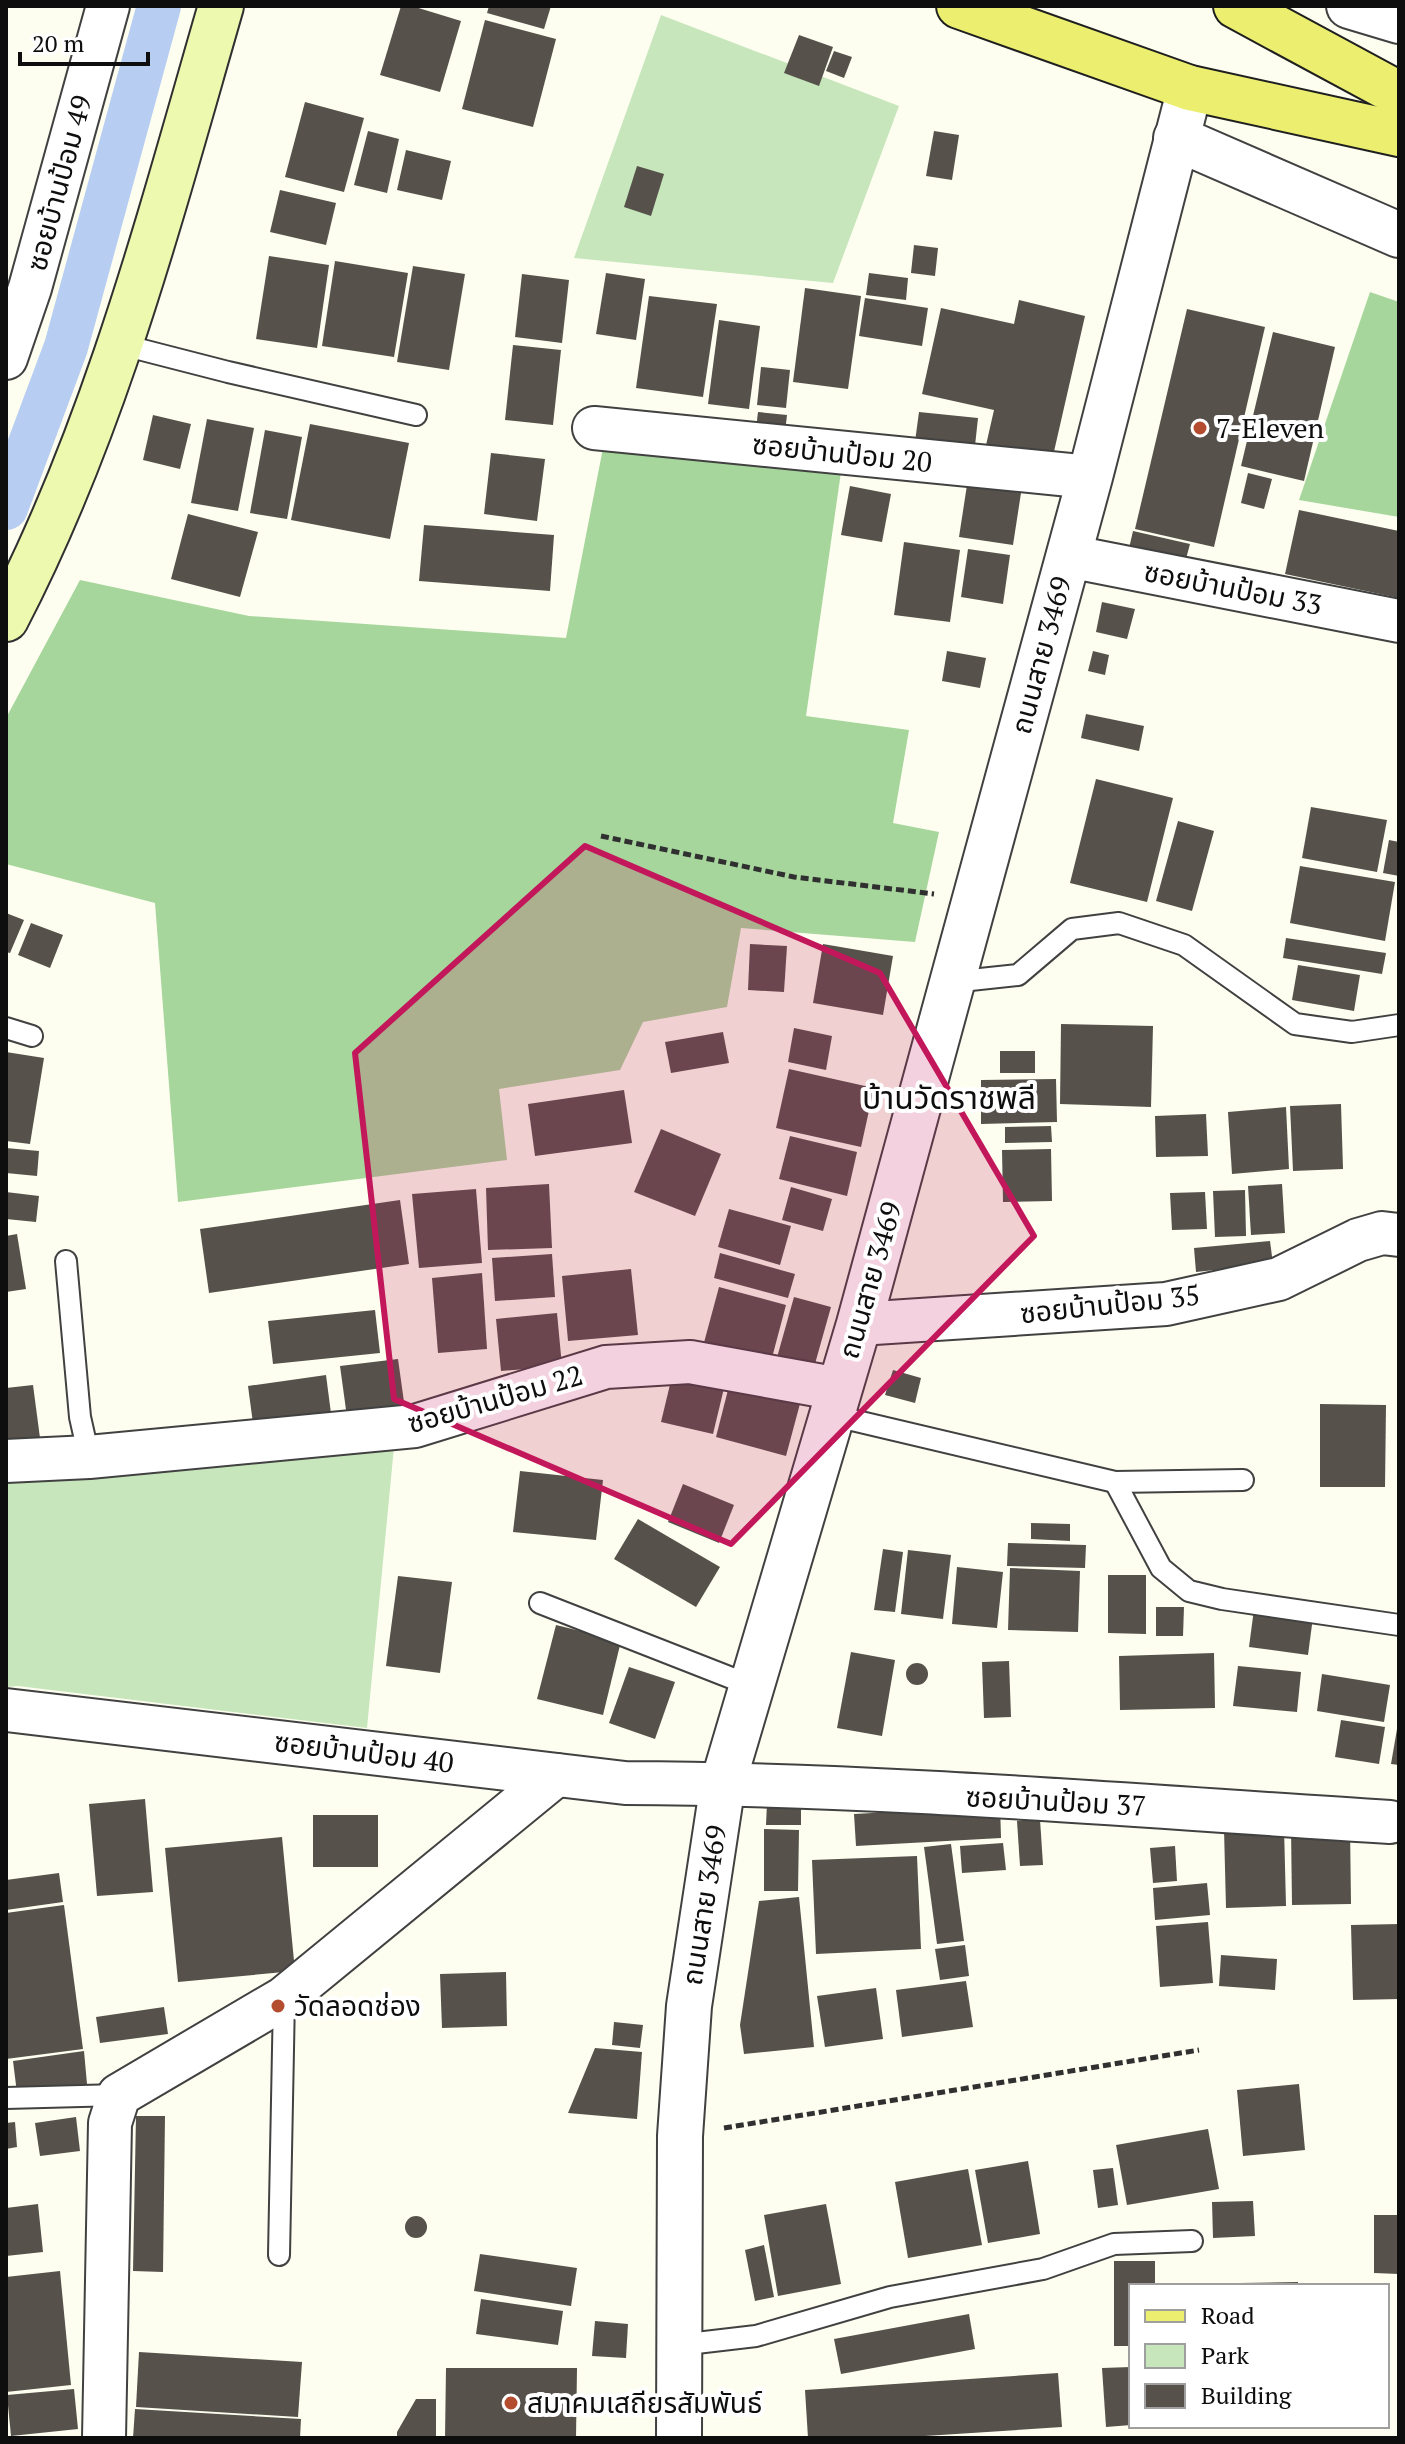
<svg xmlns="http://www.w3.org/2000/svg" width="1405" height="2444" viewBox="0 0 1405 2444" font-family="'PT Serif','Noto Sans Thai',serif">
<rect width="100%" height="100%" fill="#fdfef0"/>
<g fill="#c7e6bc">
<path d="M661 15 899 106 833 283 574 258Z"/>
<path d="M394 1447 367 1728 18 1686 6 1687V1483L90 1479Z"/>
</g>
<g fill="#a7d69c">
<path d="M1370 292 1399 302V517L1299 500Z"/>
<path d="M603 448 841 472 806 716 909 730 893 823 939 832 915 942 741 928 727 1007 643 1022 620 1070 499 1089 507 1160 178 1202 155 903 6 864V718L80 580 249 616 566 638Z"/>
</g>
<g fill="none" stroke-linecap="round" stroke-linejoin="round">
<path stroke="#b8cdf2" stroke-width="44" d="M6 508 66 347 159 6"/>
</g>
<g fill="#56524b">
<path d="M401 6H412L461 21 440 92 380 75Z"/>
<path d="M489 6H551L544 29 487 13Z"/>
<path d="M485 20 556 39 533 127 462 109Z"/>
<path d="M799 35 833 47 819 86 784 73Z"/>
<path d="M834 51 852 57 844 78 826 71Z"/>
<path d="M305 102 364 118 344 192 285 177Z"/>
<path d="M368 131 399 139 387 193 354 185Z"/>
<path d="M934 131 959 135 952 180 926 176Z"/>
<path d="M406 150 451 161 442 200 397 190Z"/>
<path d="M637 166 664 174 651 216 624 207Z"/>
<path d="M280 190 336 203 326 245 270 232Z"/>
<path d="M914 245 938 248 935 276 911 273Z"/>
<path d="M269 256 329 265 317 348 256 339Z"/>
<path d="M335 261 408 273 394 357 322 346Z"/>
<path d="M413 266 465 274 449 370 397 362Z"/>
<path d="M606 273 645 279 636 340 596 334Z"/>
<path d="M869 273 908 278 906 300 866 295Z"/>
<path d="M522 274 569 280 562 343 515 337Z"/>
<path d="M805 288 861 296 848 389 793 382Z"/>
<path d="M649 296 717 304 703 397 636 388Z"/>
<path d="M865 298 928 308 922 346 859 336Z"/>
<path d="M1019 300 1085 316 1050 469 984 454 994 410 922 394 941 308 1014 324Z"/>
<path d="M1187 309 1265 327 1214 547 1135 529Z"/>
<path d="M719 320 760 326 749 409 708 404Z"/>
<path d="M1273 332 1335 347 1304 481 1241 466Z"/>
<path d="M513 345 561 350 553 425 505 420Z"/>
<path d="M761 367 790 370 786 408 757 405Z"/>
<path d="M758 412 787 415 784 441 755 437Z"/>
<path d="M919 412 978 418 974 455 914 449Z"/>
<path d="M153 415 191 424 180 469 143 460Z"/>
<path d="M207 419 254 428 238 511 191 503Z"/>
<path d="M310 424 409 443 390 539 291 520Z"/>
<path d="M265 430 302 437 287 519 250 513Z"/>
<path d="M491 453 545 459 537 521 484 514Z"/>
<path d="M1248 473 1272 479 1264 509 1241 503Z"/>
<path d="M967 485 1021 493 1013 545 959 537Z"/>
<path d="M850 486 891 494 882 542 841 535Z"/>
<path d="M1299 510 1399 531V598L1285 574Z"/>
<path d="M188 514 258 532 240 597 171 579Z"/>
<path d="M424 525 554 535 550 591 419 581Z"/>
<path d="M1133 531 1190 544 1183 570 1127 557Z"/>
<path d="M904 542 960 550 950 622 894 615Z"/>
<path d="M968 549 1010 555 1003 604 961 597Z"/>
<path d="M1102 602 1135 609 1127 639 1096 632Z"/>
<path d="M947 651 986 658 980 688 942 681Z"/>
<path d="M1093 651 1109 655 1105 675 1088 671Z"/>
<path d="M1086 714 1144 726 1139 751 1081 738Z"/>
<path d="M1096 779 1173 798 1147 902 1070 883Z"/>
<path d="M1311 807 1387 820 1377 872 1302 858Z"/>
<path d="M1178 821 1214 831 1192 911 1156 901Z"/>
<path d="M1389 840 1399 842V876L1383 873Z"/>
<path d="M1300 866 1395 882 1385 941 1290 923Z"/>
<path d="M6 913 24 920 10 953 6 952Z"/>
<path d="M31 923 63 935 50 968 18 955Z"/>
<path d="M1286 938 1386 953 1382 974 1283 958Z"/>
<path d="M750 944 787 946 784 992 748 990Z"/>
<path d="M823 944 893 956 883 1015 813 1003Z"/>
<path d="M1298 965 1360 975 1354 1011 1292 1000Z"/>
<path d="M1061 1024 1153 1026 1151 1107 1060 1104Z"/>
<path d="M794 1028 832 1036 826 1070 788 1062Z"/>
<path d="M723 1032 729 1063 671 1073 665 1042Z"/>
<rect x="1000" y="1051" width="35" height="22"/>
<path d="M6 1052 44 1058 30 1144 6 1141Z"/>
<path d="M789 1069 874 1088 861 1147 776 1128Z"/>
<path d="M1056 1079 1057 1122 981 1124V1080Z"/>
<path d="M624 1090 632 1143 535 1156 528 1104Z"/>
<path d="M1341 1104 1343 1169 1293 1171 1290 1106Z"/>
<path d="M1286 1107 1289 1169 1232 1174 1228 1112Z"/>
<path d="M1206 1114 1208 1156 1156 1157 1155 1116Z"/>
<path d="M1051 1126 1052 1142 1005 1143V1127Z"/>
<path d="M661 1129 721 1154 695 1216 634 1192Z"/>
<path d="M790 1136 857 1152 847 1196 779 1179Z"/>
<path d="M6 1148 39 1151 37 1176 6 1173Z"/>
<path d="M1051 1149 1052 1201 1003 1202 1002 1150Z"/>
<path d="M549 1184 552 1248 488 1250 486 1188Z"/>
<path d="M1282 1184 1285 1233 1251 1235 1248 1186Z"/>
<path d="M791 1187 832 1199 823 1231 782 1220Z"/>
<path d="M476 1189 482 1263 419 1268 412 1194Z"/>
<path d="M1245 1190 1246 1236 1215 1237 1213 1191Z"/>
<path d="M6 1192 39 1196 36 1222 6 1219Z"/>
<path d="M1205 1192 1207 1229 1172 1230 1170 1193Z"/>
<path d="M400 1200 409 1264 209 1293 200 1229Z"/>
<path d="M729 1209 791 1226 780 1265 718 1247Z"/>
<path d="M17 1234 26 1289 6 1292V1236Z"/>
<path d="M1270 1241 1273 1264 1196 1272 1194 1248Z"/>
<path d="M720 1253 795 1274 788 1298 714 1278Z"/>
<path d="M552 1254 555 1297 495 1301 492 1258Z"/>
<path d="M631 1269 638 1335 568 1341 562 1276Z"/>
<path d="M482 1273 487 1349 438 1353 432 1278Z"/>
<path d="M719 1287 786 1305 769 1369 702 1350Z"/>
<path d="M794 1297 831 1307 811 1378 774 1368Z"/>
<path d="M375 1310 380 1353 273 1364 268 1321Z"/>
<path d="M557 1313 562 1366 501 1371 496 1319Z"/>
<path d="M398 1359 405 1409 347 1417 340 1366Z"/>
<path d="M893 1370 921 1378 915 1403 885 1395Z"/>
<path d="M673 1372 725 1384 713 1434 661 1422Z"/>
<path d="M326 1375 332 1421 254 1431 248 1386Z"/>
<path d="M730 1382 801 1400 786 1456 716 1437Z"/>
<path d="M33 1385 40 1438 6 1442V1388Z"/>
<path d="M1320 1404 1386 1405 1385 1487H1320Z"/>
<path d="M520 1471 603 1480 596 1540 513 1532Z"/>
<path d="M683 1484 734 1505 719 1543 668 1522Z"/>
<path d="M638 1519 720 1567 696 1607 614 1559Z"/>
<path d="M1031 1523 1070 1524V1541L1031 1539Z"/>
<path d="M1008 1543 1086 1545 1085 1568 1007 1566Z"/>
<path d="M883 1549 903 1552 895 1612 874 1610Z"/>
<path d="M908 1550 951 1555 943 1619 901 1614Z"/>
<path d="M957 1567 1003 1572 997 1628 952 1624Z"/>
<path d="M1010 1568 1080 1571 1078 1632 1008 1630Z"/>
<path d="M1108 1575H1146V1634L1108 1633Z"/>
<path d="M398 1576 452 1582 440 1673 386 1666Z"/>
<path d="M1156 1607H1184L1183 1636H1156Z"/>
<path d="M1254 1609 1313 1617 1308 1655 1249 1647Z"/>
<path d="M556 1625 621 1641 603 1715 537 1699Z"/>
<path d="M851 1652 895 1660 882 1736 837 1728Z"/>
<path d="M1214 1653 1215 1708 1120 1710 1119 1656Z"/>
<path d="M1009 1661 1011 1717 984 1718 982 1662Z"/>
<circle cx="917" cy="1674" r="11"/>
<path d="M1238 1666 1301 1672 1297 1712 1233 1706Z"/>
<path d="M629 1667 675 1682 655 1739 609 1723Z"/>
<path d="M1322 1674 1390 1685 1384 1722 1317 1711Z"/>
<path d="M1341 1720 1385 1727 1379 1764 1335 1757Z"/>
<path d="M1397 1729H1399V1765L1391 1764Z"/>
<path d="M145 1799 153 1892 97 1896 89 1804Z"/>
<path d="M767 1803 801 1804V1825H766Z"/>
<path d="M1000 1806 1001 1838 856 1846 854 1814Z"/>
<rect x="313" y="1815" width="65" height="52"/>
<path d="M1040 1819 1043 1865 1020 1866 1017 1821Z"/>
<path d="M1284 1827 1286 1906 1226 1908 1224 1829Z"/>
<path d="M1350 1827 1351 1904 1292 1905 1291 1828Z"/>
<path d="M764 1829 799 1830 798 1891H764Z"/>
<path d="M282 1837 295 1971 178 1982 165 1848Z"/>
<path d="M1003 1843 1006 1870 962 1873 960 1846Z"/>
<path d="M951 1844 964 1941 937 1944 924 1847Z"/>
<path d="M1175 1846 1177 1881 1153 1883 1150 1848Z"/>
<path d="M917 1856 921 1949 816 1954 812 1860Z"/>
<path d="M59 1873 63 1902 6 1910V1880Z"/>
<path d="M1207 1883 1210 1915 1155 1920 1153 1888Z"/>
<path d="M799 1897 814 2047 744 2054 740 2025 759 1901Z"/>
<path d="M64 1905 83 2049 6 2059V1913Z"/>
<path d="M1208 1922 1213 1983 1160 1987 1156 1926Z"/>
<path d="M1399 1924V1999L1353 2000 1351 1925Z"/>
<path d="M965 1945 969 1976 940 1980 935 1949Z"/>
<path d="M1221 1955 1277 1959 1275 1990 1219 1986Z"/>
<path d="M506 1972 507 2026 442 2028 440 1974Z"/>
<path d="M966 1981 973 2027 902 2037 896 1990Z"/>
<path d="M876 1988 883 2039 825 2047 817 1996Z"/>
<path d="M164 2007 168 2034 100 2043 96 2017Z"/>
<path d="M614 2022 643 2025 640 2048 612 2045Z"/>
<path d="M595 2048 642 2052 637 2119 568 2113Z"/>
<path d="M84 2051 87 2084 17 2093 13 2061Z"/>
<path d="M1299 2084 1305 2150 1243 2156 1237 2090Z"/>
<path d="M136 2116H165L163 2272 133 2271Z"/>
<path d="M76 2117 80 2151 40 2156 35 2123Z"/>
<path d="M15 2122 17 2147 6 2149V2123Z"/>
<path d="M1208 2129 1219 2189 1127 2205 1116 2145Z"/>
<path d="M1028 2161 1040 2234 988 2243 975 2170Z"/>
<path d="M1113 2168 1118 2205 1098 2208 1093 2170Z"/>
<path d="M968 2169 982 2245 908 2258 895 2182Z"/>
<path d="M1253 2201 1255 2236 1213 2238 1212 2202Z"/>
<path d="M38 2204 43 2252 6 2256V2208Z"/>
<path d="M826 2204 841 2284 778 2296 764 2215Z"/>
<path d="M1374 2215H1399V2274L1374 2273Z"/>
<circle cx="416" cy="2227" r="11"/>
<path d="M764 2245 774 2297 755 2301 745 2250Z"/>
<path d="M480 2254 577 2268 571 2306 474 2291Z"/>
<path d="M1114 2261H1155V2286H1131V2346H1114Z"/>
<path d="M60 2271 71 2385 6 2392V2277Z"/>
<path d="M1298 2282V2286H1240V2283Z"/>
<path d="M481 2299 563 2311 558 2345 476 2334Z"/>
<path d="M969 2314 975 2349 841 2374 834 2339Z"/>
<path d="M595 2321 628 2324 626 2358 592 2356Z"/>
<path d="M139 2352 302 2362 298 2417 136 2407Z"/>
<path d="M1131 2367V2425L1106 2427 1102 2368Z"/>
<path d="M446 2368H577L576 2438H445Z"/>
<path d="M1058 2373 1062 2427 894 2438H808L805 2390Z"/>
<path d="M74 2389 78 2429 11 2436 7 2395Z"/>
<path d="M416 2399H436V2438H397V2432Z"/>
<path d="M135 2409 301 2419 300 2438H133Z"/>
</g>
<g fill="none" stroke-linecap="round" stroke-linejoin="round">
<g stroke="#414141" stroke-width="24">
<g id="service">
<path d="M119 344 228 372 416 415"/>
<path d="M952 982 1018 975 1072 929 1119 923 1184 945 1295 1024 1352 1032 1399 1025"/>
<path d="M6 1028 32 1036"/>
<path d="M66 1261 80 1417 89 1457"/>
<path d="M831 1415 1115 1482 1243 1480"/>
<path d="M1115 1482 1161 1568 1189 1591 1222 1599 1399 1625"/>
<path d="M540 1603 752 1686"/>
<path d="M6 2098 119 2095"/>
<path d="M279 2255 284 1998"/>
<path d="M679 2345 756 2336 890 2297 1043 2269 1114 2244 1192 2241"/>
</g>
</g>
<g stroke="#414141" stroke-width="46">
<g id="minor">
<path d="M6 358 30 288 108 6"/>
<path d="M594 428 1090 477"/>
<path d="M1068 556 1399 621"/>
<path d="M859 1324 1166 1304 1279 1279 1358 1240 1382 1233 1399 1235"/>
<path d="M6 1461 89 1457 415 1426 606 1367 690 1362 839 1389"/>
<path d="M6 1710 625 1783C880 1784 1135 1806 1390 1822"/>
<path d="M104 2438 110 2123 119 2095 284 1998 556 1775"/>
</g>
</g>
<g stroke="#414141" stroke-width="48">
<g id="tertiary">
<path d="M1349 6 1399 21"/>
<path d="M1176 138 1399 235"/>
<path d="M679 2438 680 2136 689 2006 723 1783 859 1324 1090 477 1190 88"/>
</g>
</g>
<g stroke="#303030" stroke-width="48">
<path id="secondary" d="M6 619C106 427 161 213 221 6"/>
</g>
<g stroke="#1f1f1f" stroke-width="48">
<g id="primary">
<path d="M959 6 1190 88 1399 134"/>
<path d="M1236 6 1399 94"/>
</g>
</g>
<g stroke="#303030" stroke-width="5" stroke-dasharray="8 4" stroke-linecap="butt">
<path d="M601 836 794 877 934 894"/>
<path d="M724 2128 1199 2050"/>
</g>
<use href="#service" stroke="#fff" stroke-width="20"/>
<use href="#minor" stroke="#fff" stroke-width="42"/>
<use href="#tertiary" stroke="#fff" stroke-width="44"/>
<use href="#secondary" stroke="#eef9b0" stroke-width="44"/>
<use href="#primary" stroke="#ecee70" stroke-width="44"/>
</g>
<path fill="#c2185b" fill-opacity="0.2" stroke="#c2185b" stroke-width="6" stroke-linejoin="round" d="M585 846 880 973 1034 1236 731 1544 394 1399 355 1053Z"/>
<g fill="#b44c30" stroke="#fff" stroke-width="3">
<circle cx="1200" cy="428" r="8"/>
<circle cx="278" cy="2006" r="8"/>
<circle cx="511" cy="2403" r="8"/>
</g>
<g text-anchor="middle" stroke-width="8" stroke-linejoin="round" paint-order="stroke">
<g font-size="28" fill="#0e0e0e" stroke="#fff">
<text transform="translate(59 183) rotate(-75)" y="10">ซอยบ้านป้อม 49</text>
<text transform="translate(842 453) rotate(6)" y="10">ซอยบ้านป้อม 20</text>
<text transform="translate(1233 588) rotate(11)" y="10">ซอยบ้านป้อม 33</text>
<text transform="translate(1041 655) rotate(-75)" y="10">ถนนสาย 3469</text>
<text transform="translate(870 1280) rotate(-74)" y="10">ถนนสาย 3469</text>
<text transform="translate(1110 1304) rotate(-6)" y="10">ซอยบ้านป้อม 35</text>
<text transform="translate(495 1399) rotate(-16)" y="10">ซอยบ้านป้อม 22</text>
<text transform="translate(364 1752) rotate(7)" y="10">ซอยบ้านป้อม 40</text>
<text transform="translate(1056 1801) rotate(3)" y="10">ซอยบ้านป้อม 37</text>
<text transform="translate(704 1905) rotate(-81)" y="10">ถนนสาย 3469</text>
</g>
<g font-size="28" fill="#0e0e0e" stroke="#fff" text-anchor="start">
<text x="1216" y="438">7-Eleven</text>
<text x="294" y="2016">วัดลอดช่อง</text>
<text x="527" y="2413">สมาคมเสถียรสัมพันธ์</text>
</g>
<g font-size="32" fill="#0e0e0e" stroke="#fff">
<text x="949" y="1109">บ้านวัดราชพลี</text>
</g>
</g>
<rect width="1405" height="2444" fill="none" stroke="#0e0e0e" stroke-width="16"/>
<rect x="1129" y="2284" width="260" height="144" fill="#ffffff" stroke="#9f9f9f" stroke-width="2"/>
<rect x="1145" y="2310" width="40" height="12" fill="#ecee70" stroke="#9f9f9f" stroke-width="2"/>
<text x="1201" y="2324" font-size="24" fill="#0e0e0e">Road</text>
<rect x="1145" y="2344" width="40" height="24" fill="#c7e6bc" stroke="#9f9f9f" stroke-width="2"/>
<text x="1201" y="2364" font-size="24" fill="#0e0e0e">Park</text>
<rect x="1145" y="2384" width="40" height="24" fill="#56524b" stroke="#9f9f9f" stroke-width="2"/>
<text x="1201" y="2404" font-size="24" fill="#0e0e0e">Building</text>
<path d="M20 52v12h128v-12" fill="none" stroke="#0e0e0e" stroke-width="4"/>
<text x="32" y="52" font-size="24" fill="#0e0e0e" stroke="#ffffff" stroke-width="6" paint-order="stroke">20 m</text>
</svg>
